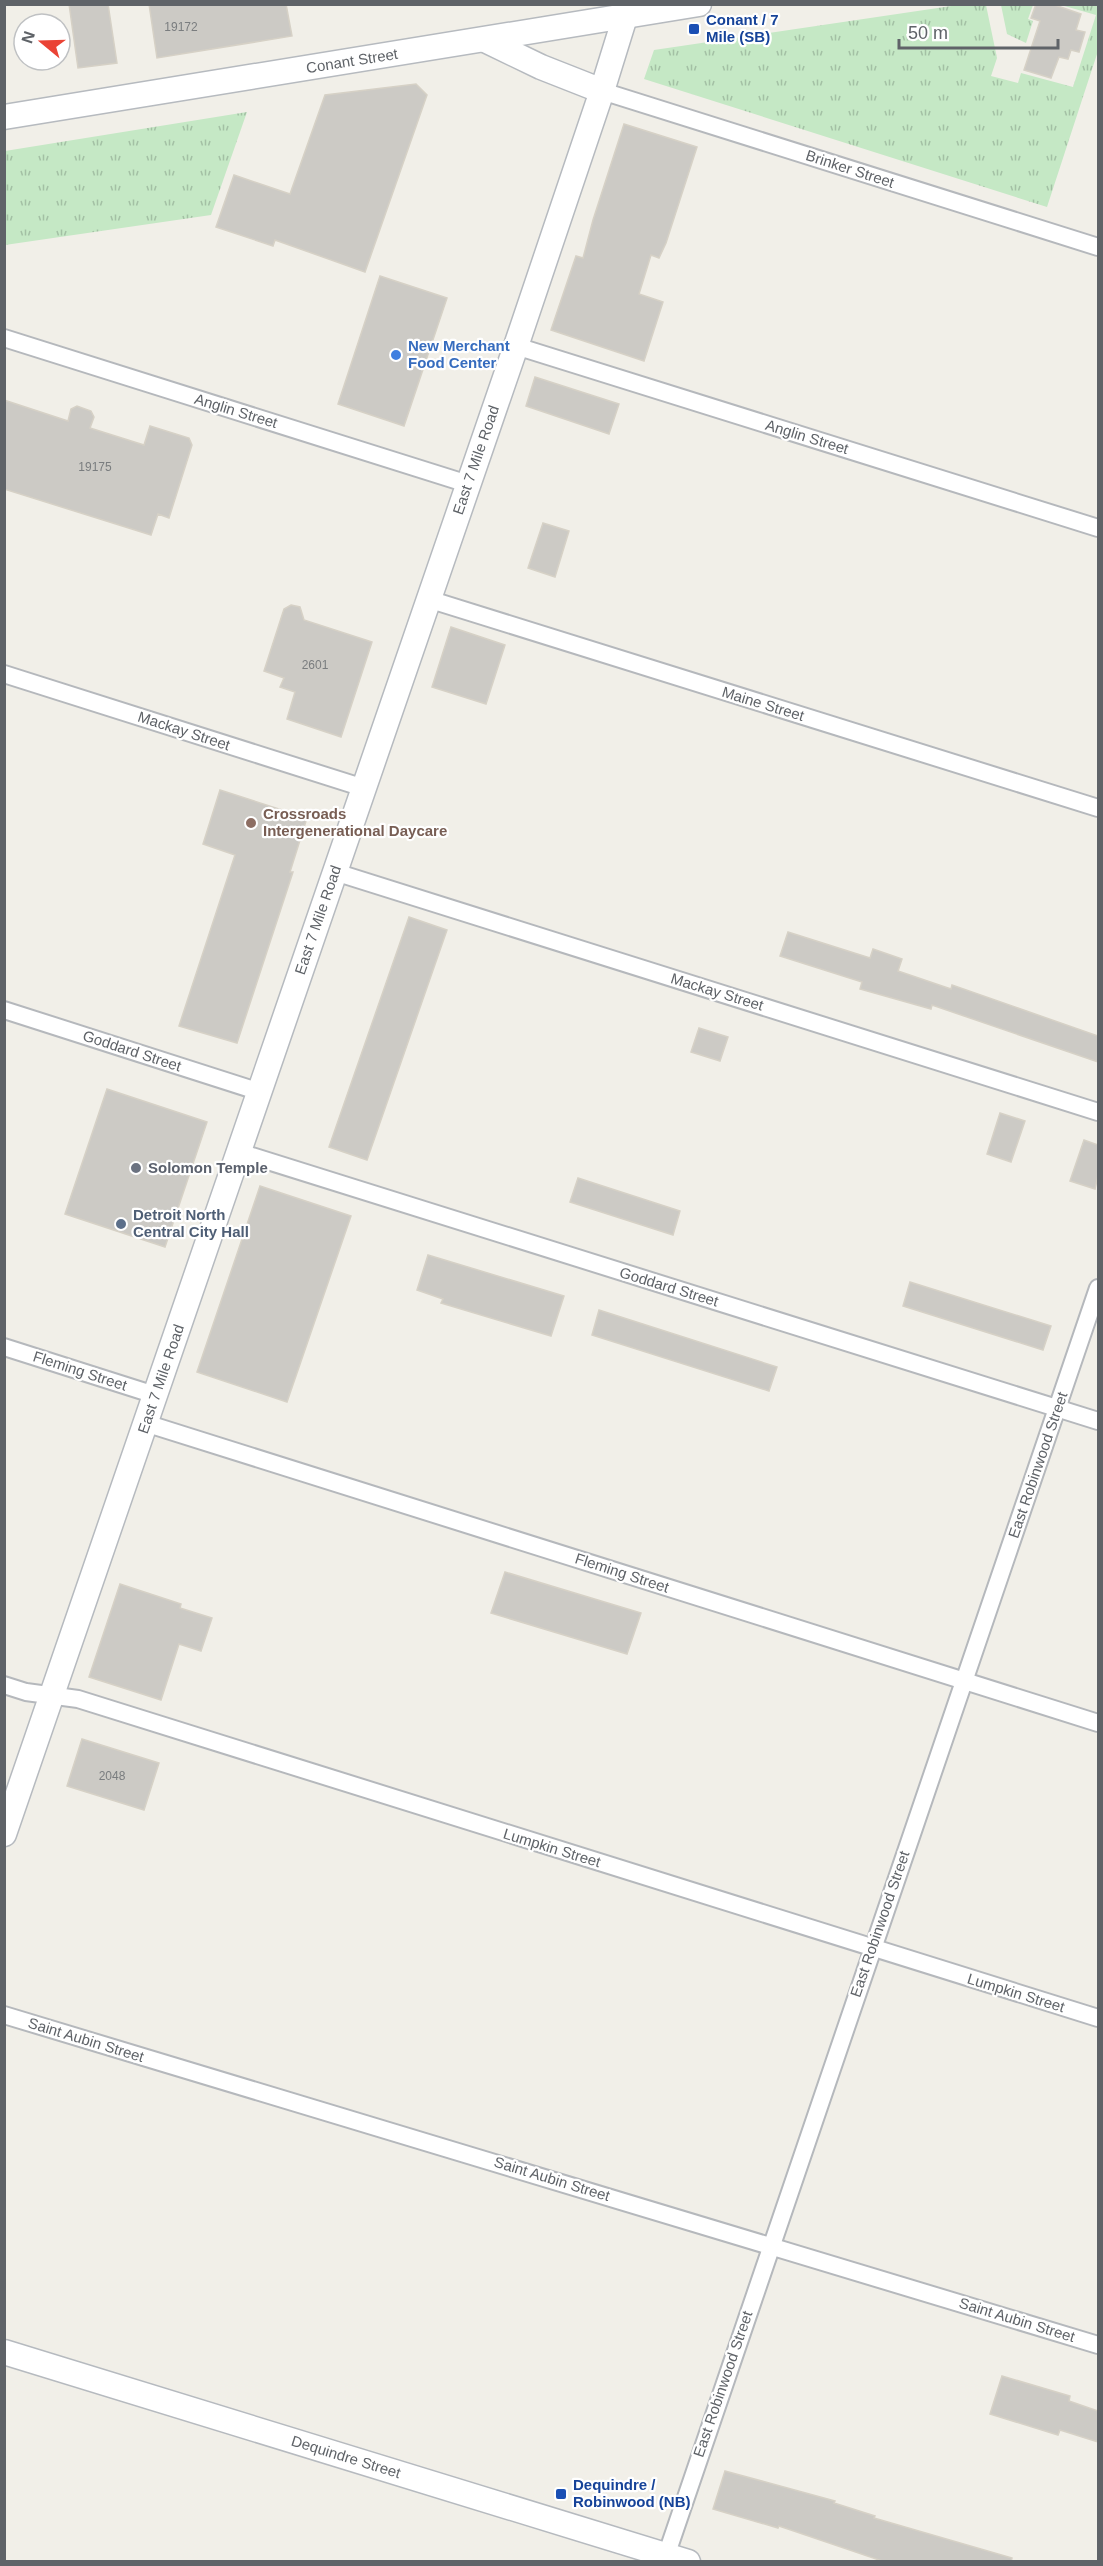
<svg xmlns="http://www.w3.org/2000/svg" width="1103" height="2566" viewBox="0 0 1103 2566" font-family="Helvetica,sans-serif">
<defs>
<pattern id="grass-tufts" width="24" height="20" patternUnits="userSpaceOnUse" patternTransform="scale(1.5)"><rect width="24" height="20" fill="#c5e8c5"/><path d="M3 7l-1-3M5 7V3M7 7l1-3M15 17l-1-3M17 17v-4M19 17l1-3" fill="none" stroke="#a3c0a4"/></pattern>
</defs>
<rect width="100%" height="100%" fill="#f1efe8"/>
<g fill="url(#grass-tufts)">
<path d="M986 5 997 58 991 76 1018 83 1021 73 1073 87 1096 15 1061 5H1098V51L1047 207 644 79 654 50 958 5Z"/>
<path d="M1001 5H1033L1028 19 1033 21 1026 43 1007 34Z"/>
<path d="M247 112 211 215 5 245V151Z"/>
</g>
<g fill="#cccac5" stroke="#d6d1c6" stroke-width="1.5">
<path d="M69 4H108L117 63 78 68Z"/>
<path d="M149 4H286L292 36 157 58Z"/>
<path d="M1036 4H1052L1081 14 1076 30 1085 32 1079 52 1071 50 1068 59 1059 57 1051 78 1024 70 1040 21 1031 18Z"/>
<path d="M416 84 427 95 365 272 275 240 273 246 216 227 234 175 290 194 325 95Z"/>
<path d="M624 124 697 147 666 243 659 258 651 255 639 294 663 302 644 361 551 330 576 256 583 258 593 220Z"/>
<path d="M380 276 447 298 404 426 338 404Z"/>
<path d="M535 377 619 404 609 434 526 406Z"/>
<path d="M4 400 68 421 71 409 77 406 91 411 94 417 90 428 144 445 150 426 189 438 192 445 169 518 158 514 151 535 4 489Z"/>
<path d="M543 523 569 531 555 577 528 568Z"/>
<path d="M291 605 300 607 304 620 372 642 341 737 287 719 295 692 280 687 284 678 264 671 284 609Z"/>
<path d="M451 627 505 645 486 704 432 687Z"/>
<path d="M220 790 307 818 290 872H293L237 1043 179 1026 235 855 203 844Z"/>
<path d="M409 917 447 930 367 1160 329 1147Z"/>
<path d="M788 932 870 958 873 949 902 959 898 971 951 989 952 985 1098 1036V1062L932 1005 931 1009 860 989 862 982 780 956Z"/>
<path d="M699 1028 728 1037 720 1061 691 1052Z"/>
<path d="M107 1089 207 1122 165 1247 65 1214Z"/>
<path d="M1000 1113 1025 1121 1011 1162 987 1154Z"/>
<path d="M1084 1140 1098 1145V1176L1095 1189 1070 1181Z"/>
<path d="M578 1178 680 1211 673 1235 570 1202Z"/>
<path d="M260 1186 351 1216 287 1402 197 1372Z"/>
<path d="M428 1255 564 1296 551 1336 441 1303 443 1299 417 1290Z"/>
<path d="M910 1282 1051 1326 1043 1350 903 1306Z"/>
<path d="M599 1310 777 1367 769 1391 592 1335Z"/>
<path d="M505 1572 641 1613 627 1654 491 1613Z"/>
<path d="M120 1584 181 1604 180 1608 212 1618 201 1651 179 1644 161 1700 89 1677Z"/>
<path d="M82 1739 159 1763 144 1810 67 1786Z"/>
<path d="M1002 2376 1070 2396 1069 2401 1098 2411V2442L1060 2430 1058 2435 990 2414Z"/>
<path d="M725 2471 835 2501 834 2503 875 2516 874 2518 1012 2558 1011 2562H885L779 2526 778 2528 713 2509Z"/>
</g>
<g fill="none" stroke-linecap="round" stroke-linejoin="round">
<g stroke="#b5b8bc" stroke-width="20">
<g id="street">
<path d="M602 91 1098 247"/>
<path d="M4 338 468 484"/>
<path d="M516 346 1098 528"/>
<path d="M428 599 1098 808"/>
<path d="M4 674 364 788"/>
<path d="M335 872 1098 1112"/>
<path d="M4 1010 260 1092"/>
<path d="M239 1152 1098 1421"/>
<path d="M4 1347 155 1395"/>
<path d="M145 1423 1098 1723"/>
<path d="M4 1685 26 1692 78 1699 1098 2018"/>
<path d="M4 2015 1098 2345"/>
<path d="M664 2562 1098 1288"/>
</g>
</g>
<g stroke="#b6babf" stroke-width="27">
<g id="secondary">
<path d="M485 40 541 67 602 91"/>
<path d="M4 117 699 4"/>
<path d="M4 1834 516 346 602 91 629 4"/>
<path d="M4 2352 688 2562"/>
</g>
</g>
<use href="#street" stroke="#fff" stroke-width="16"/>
<use href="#secondary" stroke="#fff" stroke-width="24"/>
</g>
<g fill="#1a4fb4" stroke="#fff" stroke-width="2">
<rect x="688" y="23" width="12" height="12" rx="3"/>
<rect x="555" y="2488" width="12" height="12" rx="3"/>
</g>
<circle fill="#3f7fe0" stroke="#fff" stroke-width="2" cx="396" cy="355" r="6"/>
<circle fill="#8d6e63" stroke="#fff" stroke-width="2" cx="251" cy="823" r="6"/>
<circle fill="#6b7280" stroke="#fff" stroke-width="2" cx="136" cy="1168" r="6"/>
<circle fill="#5c6f8a" stroke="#fff" stroke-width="2" cx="121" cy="1224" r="6"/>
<g text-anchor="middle" stroke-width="4.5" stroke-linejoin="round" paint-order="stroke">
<g font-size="12" fill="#7a7d7f">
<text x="181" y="31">19172</text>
<text x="95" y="471">19175</text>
<text x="315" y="669">2601</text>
<text x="112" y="1780">2048</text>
</g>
<g font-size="15" font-weight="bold" fill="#164399" stroke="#fff" text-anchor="start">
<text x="706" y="25">Conant / 7<tspan x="706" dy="17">Mile (SB)</tspan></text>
<text x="573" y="2490">Dequindre /<tspan x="573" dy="17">Robinwood (NB)</tspan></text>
</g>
<g font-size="15" fill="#5f6368" stroke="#fff">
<text transform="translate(352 61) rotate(-9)" y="5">Conant Street</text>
<text transform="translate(850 169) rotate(18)" y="5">Brinker Street</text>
<text transform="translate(236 411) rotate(17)" y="5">Anglin Street</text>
<text transform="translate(807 437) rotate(17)" y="5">Anglin Street</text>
<text transform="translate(476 460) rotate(-71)" y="5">East 7 Mile Road</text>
<text transform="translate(763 704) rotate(17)" y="5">Maine Street</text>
<text transform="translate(184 731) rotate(18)" y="5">Mackay Street</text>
<text transform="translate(318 920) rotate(-71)" y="5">East 7 Mile Road</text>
<text transform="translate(717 992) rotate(17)" y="5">Mackay Street</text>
<text transform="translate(132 1051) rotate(18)" y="5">Goddard Street</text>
<text transform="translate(669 1287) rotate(17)" y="5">Goddard Street</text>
<text transform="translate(80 1371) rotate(18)" y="5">Fleming Street</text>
<text transform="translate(161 1379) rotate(-71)" y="5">East 7 Mile Road</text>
<text transform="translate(1038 1465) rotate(-71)" y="5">East Robinwood Street</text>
<text transform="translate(622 1573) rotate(18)" y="5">Fleming Street</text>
<text transform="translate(552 1848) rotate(17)" y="5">Lumpkin Street</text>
<text transform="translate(880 1924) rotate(-71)" y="5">East Robinwood Street</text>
<text transform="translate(1016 1993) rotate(17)" y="5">Lumpkin Street</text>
<text transform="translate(86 2040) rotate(17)" y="5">Saint Aubin Street</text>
<text transform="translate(552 2179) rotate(17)" y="5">Saint Aubin Street</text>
<text transform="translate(1017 2320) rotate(17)" y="5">Saint Aubin Street</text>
<text transform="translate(723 2384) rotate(-71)" y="5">East Robinwood Street</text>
<text transform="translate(346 2457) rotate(17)" y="5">Dequindre Street</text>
</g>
<g font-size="15" font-weight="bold" fill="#366cbe" stroke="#fff" text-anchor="start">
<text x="408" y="351">New Merchant<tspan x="408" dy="17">Food Center</tspan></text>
</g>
<g font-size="15" font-weight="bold" fill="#785e54" stroke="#fff" text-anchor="start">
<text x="263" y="819">Crossroads<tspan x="263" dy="17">Intergenerational Daycare</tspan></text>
</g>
<g font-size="15" font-weight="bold" fill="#5b616d" stroke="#fff" text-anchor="start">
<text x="148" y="1173">Solomon Temple</text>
</g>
<g font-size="15" font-weight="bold" fill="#4e5e75" stroke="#fff" text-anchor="start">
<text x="133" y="1220">Detroit North<tspan x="133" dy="17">Central City Hall</tspan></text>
</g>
</g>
<rect width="1103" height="2566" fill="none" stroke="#5f6368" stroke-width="12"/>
<g transform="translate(42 42) rotate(289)"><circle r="28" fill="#ffffff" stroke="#bfc1c3" stroke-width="1.5"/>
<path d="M0-4.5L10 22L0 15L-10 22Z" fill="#ea4335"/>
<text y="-9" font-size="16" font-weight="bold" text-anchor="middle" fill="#5f6368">N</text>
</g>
<path d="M899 39v9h159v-9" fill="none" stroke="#5f6368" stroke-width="3"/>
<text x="908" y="39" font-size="18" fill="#5f6368" stroke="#ffffff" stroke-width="4.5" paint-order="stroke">50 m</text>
</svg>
